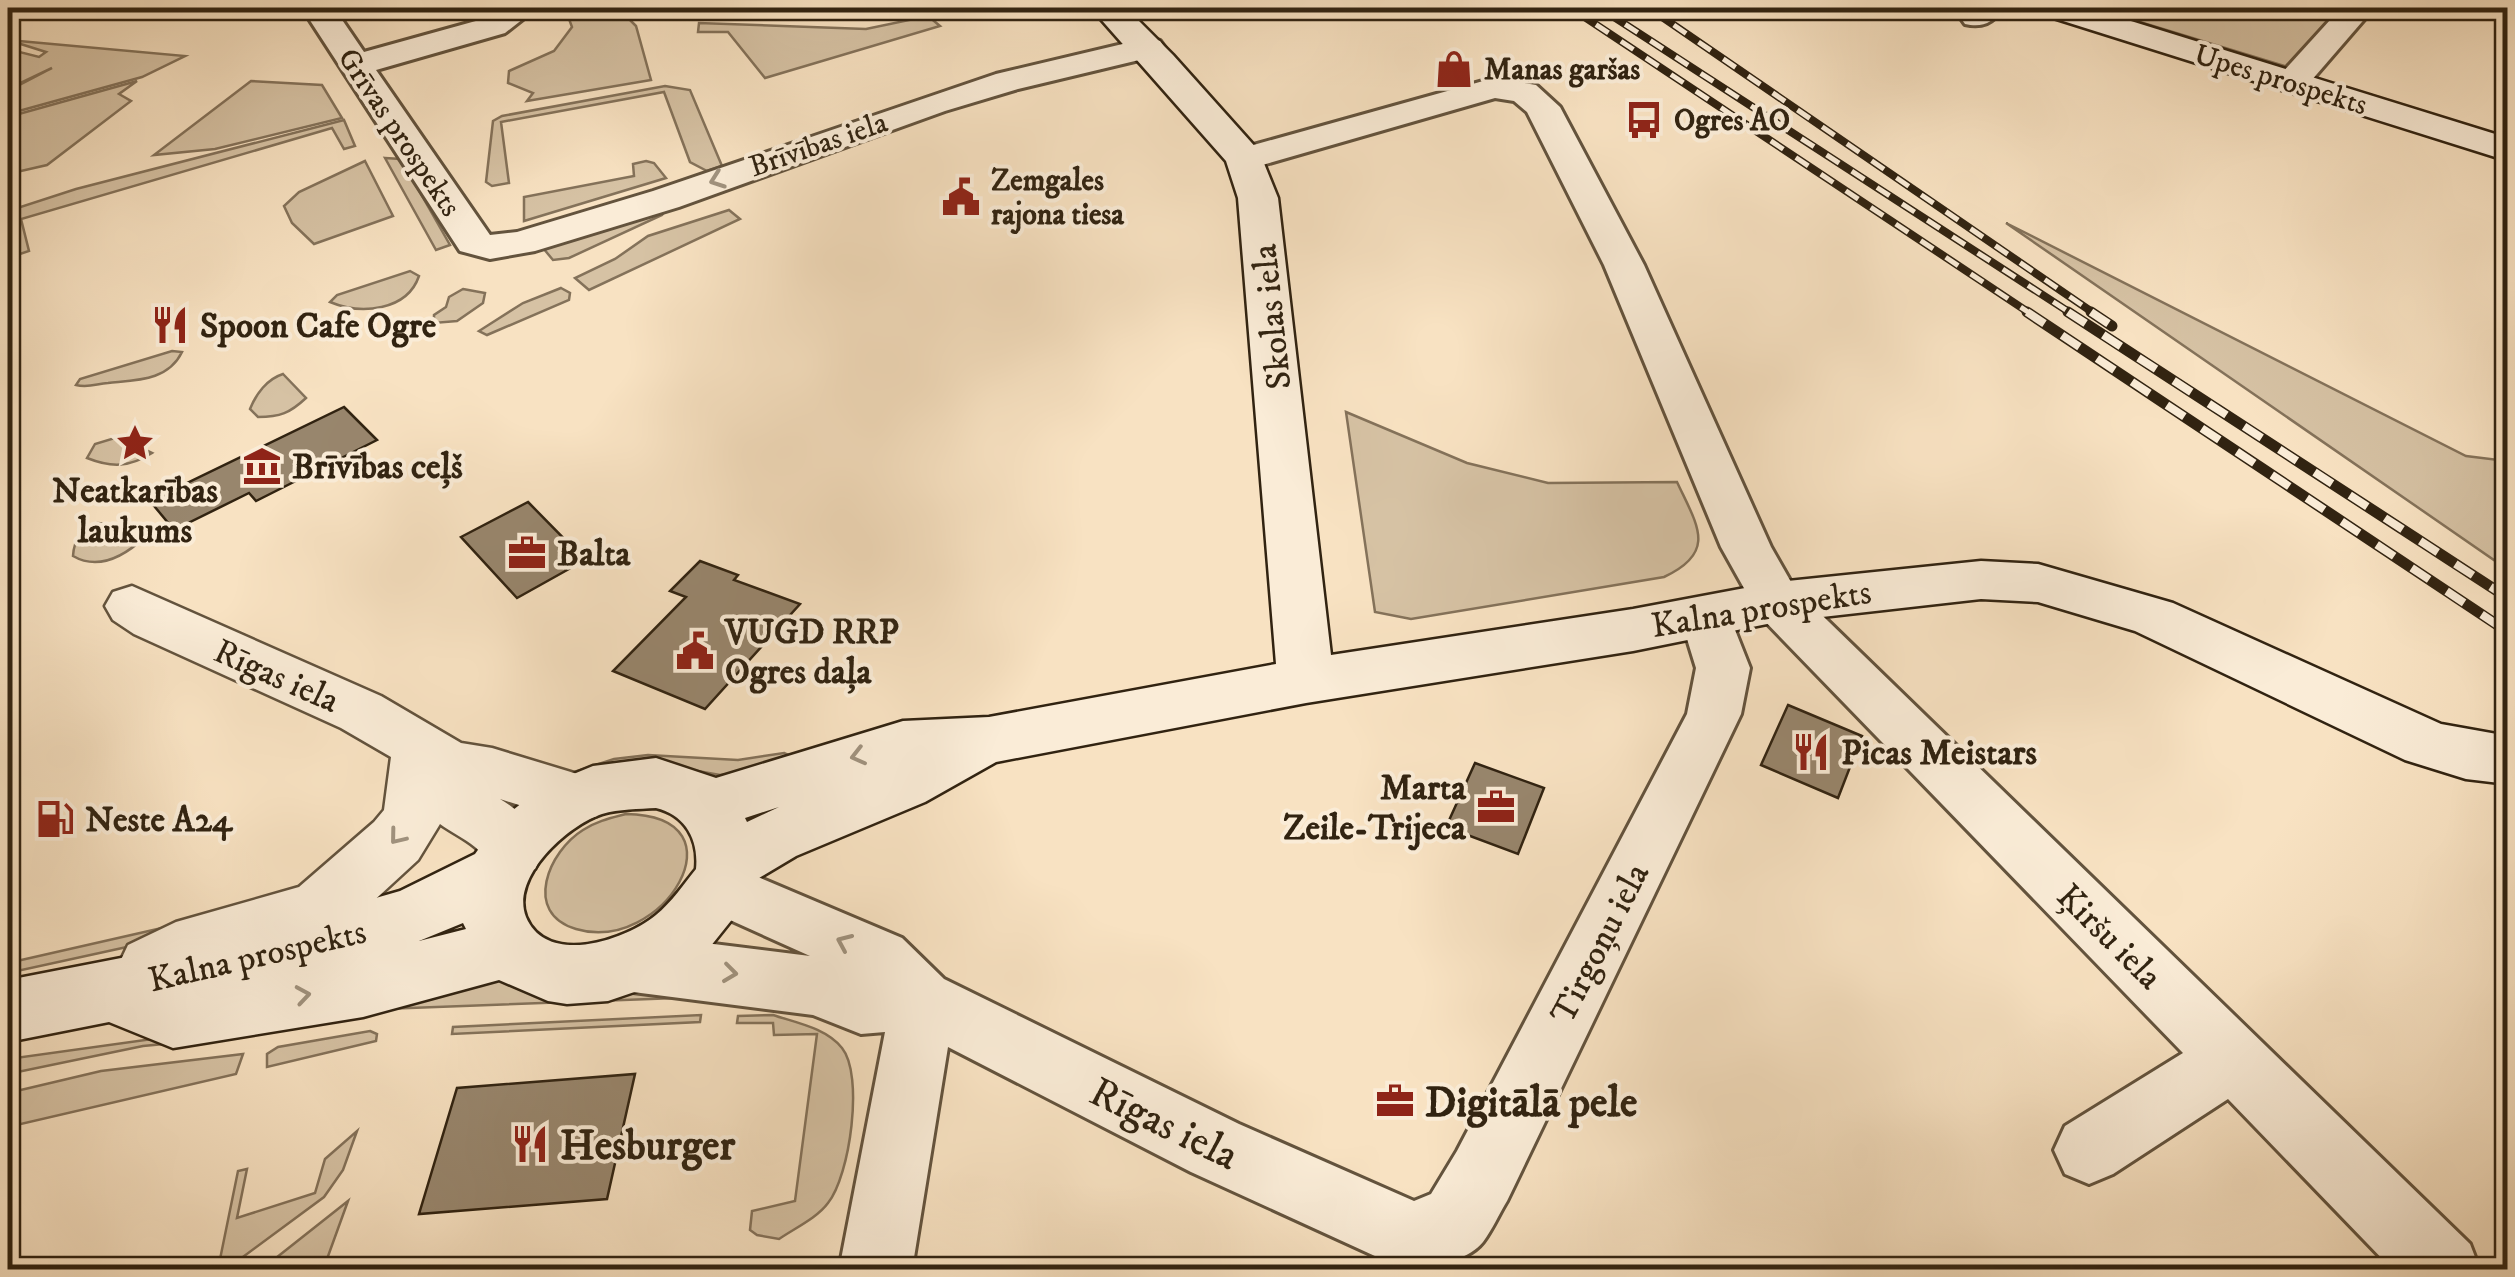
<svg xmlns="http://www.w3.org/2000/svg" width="2515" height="1277" viewBox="0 0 2515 1277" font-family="'IM FELL DW Pica',serif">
<rect width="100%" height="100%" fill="#f8e2c2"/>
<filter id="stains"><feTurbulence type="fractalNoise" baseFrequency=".002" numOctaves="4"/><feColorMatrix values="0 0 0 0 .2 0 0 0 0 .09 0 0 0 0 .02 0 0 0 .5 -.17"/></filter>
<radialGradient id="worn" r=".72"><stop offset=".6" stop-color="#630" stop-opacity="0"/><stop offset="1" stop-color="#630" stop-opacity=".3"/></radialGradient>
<g fill="#d6c2a4" stroke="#84725a" stroke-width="2.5">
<path d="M565 8H618L636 26 651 80 527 101 533 93 508 83 509 71 554 51 572 27Z"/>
<path d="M2094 8H2341L2291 68Z"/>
<path d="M928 16 940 26 765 78 728 32H698L699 23 866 29Z"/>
<path d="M8 40 185 56 142 77 8 114V91L52 68 8 89V49L39 57 46 52Z"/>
<path d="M137 81 119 94 131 101 47 165 8 174V162L13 159 8 158V117Z"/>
<path d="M251 81 322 85 342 118 215 149 154 155Z"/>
<path d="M665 86 690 90 722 166 707 171 690 162 664 92 501 122 509 183 492 186 486 182 493 121 502 116Z"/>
<path d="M344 120 355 146 344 149 332 128 21 219 29 251 17 255 8 211 76 189Z"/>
<path d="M385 158 401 159 450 245 436 250Z"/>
<path d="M365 161 393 216 314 244 292 223 284 206 299 192Z"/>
<path d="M646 161 654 163 666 178 524 221V197L634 176 633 164Z"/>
<path d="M666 210 662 215 569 258 553 260 543 248Z"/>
<path d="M729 210 740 219 589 290 575 278 615 259 648 236Z"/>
<path d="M2006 223 2466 456 2507 461V569Z"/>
<path d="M410 271 419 276C407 311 361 315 330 302L337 295Z"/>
<path d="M561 288 570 293 569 300 487 335 479 331 523 303Z"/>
<path d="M463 289 485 293 483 303 457 321 434 323V315L446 307 449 297Z"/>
<path d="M172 351 182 352C168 381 136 380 108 383 96 384 88 388 76 385L80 379Z"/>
<path d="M283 374 306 398C290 413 280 417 258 417L250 409C256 394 267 379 283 374Z"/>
<path d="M1346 412 1467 463 1548 483 1677 482C1697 525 1718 552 1664 577L1411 619 1375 612Z"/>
<path d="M118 437 152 453C130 467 112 468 87 458L95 444Z"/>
<path d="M97 523 146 527V536C126 555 99 571 73 556 74 538 82 531 97 523Z"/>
<path d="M784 753 797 759 759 772 720 775 664 765 585 776 550 773 574 772 614 759 648 755 738 760Z"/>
<path d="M626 814C749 816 662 955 576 929 522 913 549 851 583 830 597 821 611 818 626 814Z"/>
<path d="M241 910 223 926 8 973V963Z"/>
<path d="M483 977 732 996 383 1009Z"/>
<path d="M701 1015 700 1022 452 1034 453 1027Z"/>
<path d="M773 1015C797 1023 826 1028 842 1048 864 1075 850 1176 828 1203 817 1218 795 1228 779 1239L757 1235 750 1230 752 1211 795 1201 817 1034 774 1035 773 1023H737L738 1016Z"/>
<path d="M331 1021 239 1037 143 1046 8 1074V1059L246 1026Z"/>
<path d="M370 1031 377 1034 376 1041 267 1067V1054L278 1047Z"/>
<path d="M243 1054 236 1074 8 1127V1093L101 1071Z"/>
<path d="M357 1131 343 1170 324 1197 228 1268 218 1269 238 1171 247 1169 237 1218 315 1193 325 1159Z"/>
<path d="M348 1201 327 1259 316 1269H262Z"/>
</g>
<g fill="#98866d" stroke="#312311" stroke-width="2.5">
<path d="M344 407 377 440 256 501 249 493 174 530 150 501Z"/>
<path d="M528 502 585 560 517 598 461 537Z"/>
<path d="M700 561 738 575 734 580 800 604 705 709 613 671 686 597 670 591Z"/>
<path d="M1788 705 1862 736 1838 798 1761 765Z"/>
<path d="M1475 763 1544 788 1518 854 1446 827Z"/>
<path d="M635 1074 607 1199 419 1214 457 1088Z"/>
</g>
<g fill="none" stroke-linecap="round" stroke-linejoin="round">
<g stroke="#63533d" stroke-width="6">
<g id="minor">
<path d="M302 8H334L364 52 483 19 500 8H537L505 33 376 70 490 235 517 232 653 191 996 74 1148 38 1160 41 1165 48 1160 55 1018 89 945 111 679 207 535 251 490 259 460 251Z"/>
<path d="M1968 8H2003C1993 23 1982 28 1965 24L1960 17Z"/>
<path d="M2341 8H2374L2304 89 2292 92 2280 89 2275 82 2280 75Z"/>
<path d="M1494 78 1536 85 1560 107 1644 265 1771 547 1795 589 2470 1244 2480 1270H2393L2228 1099 2113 1174 2089 1184 2065 1174 2054 1150 2065 1126 2183 1053 1759 615 1721 547 1604 265 1527 112 1514 101 1495 98 1245 170 1232 167 1227 159 1232 151Z"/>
<path d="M1706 597 1724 602 1750 668 1741 714 1507 1201C1499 1214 1492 1230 1483 1242 1466 1264 1412 1273 1388 1262L1191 1172 948 1047 912 1270H839L885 1032 861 1034 813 1015 633 992 611 983 601 963 611 943 633 934 810 956 699 906 690 887 699 868 720 861 902 938 944 979 1239 1124 1414 1201 1431 1194 1457 1151 1687 714 1696 668 1680 616 1688 602Z"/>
</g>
</g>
<g stroke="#63533d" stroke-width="5">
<path id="tertiary" d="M132 586 381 696 461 743 492 748 597 780 606 798 597 816 576 823 500 799C522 812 533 826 544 850L535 869C492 884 501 869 475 847 464 838 451 832 440 824L418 860 342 930 193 976 151 996 128 987 118 966 128 945 176 922 299 887 374 822 384 810 391 757 341 728 134 634 113 620 105 606 113 592Z"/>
</g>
<g stroke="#312311" stroke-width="5">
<g id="secondary">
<path d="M1091 8H1126L1173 55 1259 151 1278 198 1331 655 1633 609 1777 582 1981 561 2038 564 2173 603 2441 724 2508 736V784L2466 779 2405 760 2135 631 2038 602 1981 599 1777 622 1633 651 1306 703 996 762 925 802 796 856 754 881 738 912 706 952 688 967 652 986 608 1001 567 1004 548 1001 499 980 363 1017 173 1048 109 1022 8 1042V980L265 930 400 891 475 854 498 822 542 787 593 766 656 758 716 778 903 721 989 717 1276 664 1238 198 1226 161ZM779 807 747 822 745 818ZM656 808C685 815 699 839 696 869 684 884 671 903 656 915 626 940 547 967 526 917 510 877 568 825 602 814 619 809 639 809 656 808ZM463 923 466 929 419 941Z"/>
<path d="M2040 8H2089L2508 138V161L2044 15Z"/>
</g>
</g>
<use href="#minor" fill="#faecd7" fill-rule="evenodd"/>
<use href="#tertiary" fill="#faecd7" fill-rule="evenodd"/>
<use href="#secondary" fill="#faecd7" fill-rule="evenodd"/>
<g stroke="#312311" stroke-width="8">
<g id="rail-far1">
<path d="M1571 8 2031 314"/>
<path d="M1600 8 2072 314"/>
<path d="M1649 8 2095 314"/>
</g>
</g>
<g stroke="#312311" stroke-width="11">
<g id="rail">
<path d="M2027 312 2508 632"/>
<path d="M2068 312 2508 598"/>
<path d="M2091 312 2112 326"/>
</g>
</g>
<use href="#rail-far1" stroke="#faecd7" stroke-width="5" stroke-dasharray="15" stroke-linecap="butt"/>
<use href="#rail" stroke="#faecd7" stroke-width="8" stroke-dasharray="21" stroke-linecap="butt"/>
</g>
<defs><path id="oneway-chevron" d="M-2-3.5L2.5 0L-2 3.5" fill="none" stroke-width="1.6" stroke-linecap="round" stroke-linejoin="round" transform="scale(2.5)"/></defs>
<g stroke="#a0927e">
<use href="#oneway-chevron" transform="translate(717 180) rotate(160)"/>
<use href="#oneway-chevron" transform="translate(858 756) rotate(166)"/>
<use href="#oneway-chevron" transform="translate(397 837) rotate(129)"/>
<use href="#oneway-chevron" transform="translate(844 942) rotate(-156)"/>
<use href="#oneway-chevron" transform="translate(730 973) rotate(7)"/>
<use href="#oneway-chevron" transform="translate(303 995) rotate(-9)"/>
</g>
<defs>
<g id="shop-bare" transform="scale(3)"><path d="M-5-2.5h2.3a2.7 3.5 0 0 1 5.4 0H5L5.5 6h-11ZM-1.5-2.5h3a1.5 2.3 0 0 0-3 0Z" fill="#8f2418" stroke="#faecd7" stroke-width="2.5" paint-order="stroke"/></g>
<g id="bus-bare" transform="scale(3)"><path d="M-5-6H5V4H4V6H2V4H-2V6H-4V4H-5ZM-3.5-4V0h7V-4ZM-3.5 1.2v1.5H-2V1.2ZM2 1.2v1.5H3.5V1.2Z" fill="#8f2418" stroke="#faecd7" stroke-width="2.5" paint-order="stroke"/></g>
<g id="civic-bare" transform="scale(3)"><path d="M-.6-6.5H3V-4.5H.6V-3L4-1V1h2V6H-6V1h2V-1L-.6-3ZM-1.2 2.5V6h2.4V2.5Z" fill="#8f2418" stroke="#faecd7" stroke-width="2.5" paint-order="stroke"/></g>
<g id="restaurant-bare" transform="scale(3)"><path d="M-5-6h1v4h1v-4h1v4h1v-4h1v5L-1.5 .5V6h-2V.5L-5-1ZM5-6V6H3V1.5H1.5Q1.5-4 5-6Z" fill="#8f2418" stroke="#faecd7" stroke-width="2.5" paint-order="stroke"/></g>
<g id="sight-bare" transform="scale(3)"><path d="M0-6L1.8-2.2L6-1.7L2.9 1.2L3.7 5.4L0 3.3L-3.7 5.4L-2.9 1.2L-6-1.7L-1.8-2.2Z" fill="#8f2418" stroke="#faecd7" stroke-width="2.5" paint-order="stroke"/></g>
<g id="museum-bare" transform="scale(3)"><path d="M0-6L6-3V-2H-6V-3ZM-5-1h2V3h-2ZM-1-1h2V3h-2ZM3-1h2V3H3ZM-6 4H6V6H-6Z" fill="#8f2418" stroke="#faecd7" stroke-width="2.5" paint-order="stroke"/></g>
<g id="office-bare" transform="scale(3)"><path d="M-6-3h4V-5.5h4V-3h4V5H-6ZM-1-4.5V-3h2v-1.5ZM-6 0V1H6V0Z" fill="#8f2418" stroke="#faecd7" stroke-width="2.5" paint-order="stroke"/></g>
<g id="fuel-bare" transform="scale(3)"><path d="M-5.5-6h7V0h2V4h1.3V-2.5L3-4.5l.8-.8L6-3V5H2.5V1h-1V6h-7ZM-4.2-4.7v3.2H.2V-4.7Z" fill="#8f2418" stroke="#faecd7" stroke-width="2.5" paint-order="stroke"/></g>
</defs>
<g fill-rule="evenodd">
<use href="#shop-bare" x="1454" y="69"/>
<use href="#bus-bare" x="1644" y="120"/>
<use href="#civic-bare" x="961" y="197"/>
<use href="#restaurant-bare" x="170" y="325"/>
<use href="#sight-bare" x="135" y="443"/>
<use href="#museum-bare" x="262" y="466"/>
<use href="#office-bare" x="527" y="553"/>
<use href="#civic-bare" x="695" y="651"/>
<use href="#restaurant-bare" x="1811" y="752"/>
<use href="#office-bare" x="1496" y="807"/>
<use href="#fuel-bare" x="55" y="819"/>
<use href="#office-bare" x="1395" y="1101"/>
<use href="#restaurant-bare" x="530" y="1144"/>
</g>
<g text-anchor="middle" stroke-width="8" stroke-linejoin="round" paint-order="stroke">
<g font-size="30" font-weight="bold" fill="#312311" stroke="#faecd7" text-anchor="start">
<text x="1484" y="79">Manas garšas</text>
<text x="1674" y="130">Ogres AO</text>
<text x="991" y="190">Zemgales<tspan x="991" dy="34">rajona tiesa</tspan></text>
</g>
<g font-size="30" fill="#312311" stroke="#faecd7">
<text transform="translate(2281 79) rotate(17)" y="10">Upes prospekts</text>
<text transform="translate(400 132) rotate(56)" y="10">Grīvas prospekts</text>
<text transform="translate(818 144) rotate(-19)" y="10">Brīvības iela</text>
</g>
<g font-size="35" fill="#312311" stroke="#faecd7">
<text transform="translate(1271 317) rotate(-96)" y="12">Skolas iela</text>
<text transform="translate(1761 608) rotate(-9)" y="12">Kalna prospekts</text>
<text transform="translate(277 675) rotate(24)" y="12">Rīgas iela</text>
<text transform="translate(2110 936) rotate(45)" y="12">Ķiršu iela</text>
<text transform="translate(1599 943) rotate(-63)" y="12">Tirgoņu iela</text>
<text transform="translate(257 955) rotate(-13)" y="12">Kalna prospekts</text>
</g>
<g font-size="35" font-weight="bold" fill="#312311" stroke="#faecd7" text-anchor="start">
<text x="200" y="337">Spoon Cafe Ogre</text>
<text x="292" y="478">Brīvības ceļš</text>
<text x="135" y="502" text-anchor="middle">Neatkarības<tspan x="135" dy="40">laukums</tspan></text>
<text x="557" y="565">Balta</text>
<text x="725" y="643">VUGD RRP<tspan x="725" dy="40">Ogres daļa</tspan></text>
<text x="1841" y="764">Picas Meistars</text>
<text x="1466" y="799" text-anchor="end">Marta<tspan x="1466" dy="40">Zeile-Trijeca</tspan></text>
<text x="85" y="831">Neste A24</text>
</g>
<g font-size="42" font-weight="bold" fill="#312311" stroke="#faecd7" text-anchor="start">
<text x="1425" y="1116">Digitālā pele</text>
<text x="560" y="1159">Hesburger</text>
</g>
<g font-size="42" fill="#312311" stroke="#faecd7">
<text transform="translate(1165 1122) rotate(26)" y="15">Rīgas iela</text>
</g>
</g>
<rect width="2515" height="1277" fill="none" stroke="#f8e2c2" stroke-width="40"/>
<rect x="10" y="10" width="2495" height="1257" fill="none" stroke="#312311" stroke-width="5"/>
<rect x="20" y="20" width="2475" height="1237" fill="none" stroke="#312311" stroke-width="2.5"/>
<rect width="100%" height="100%" filter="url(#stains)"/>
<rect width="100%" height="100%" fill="url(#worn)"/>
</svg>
